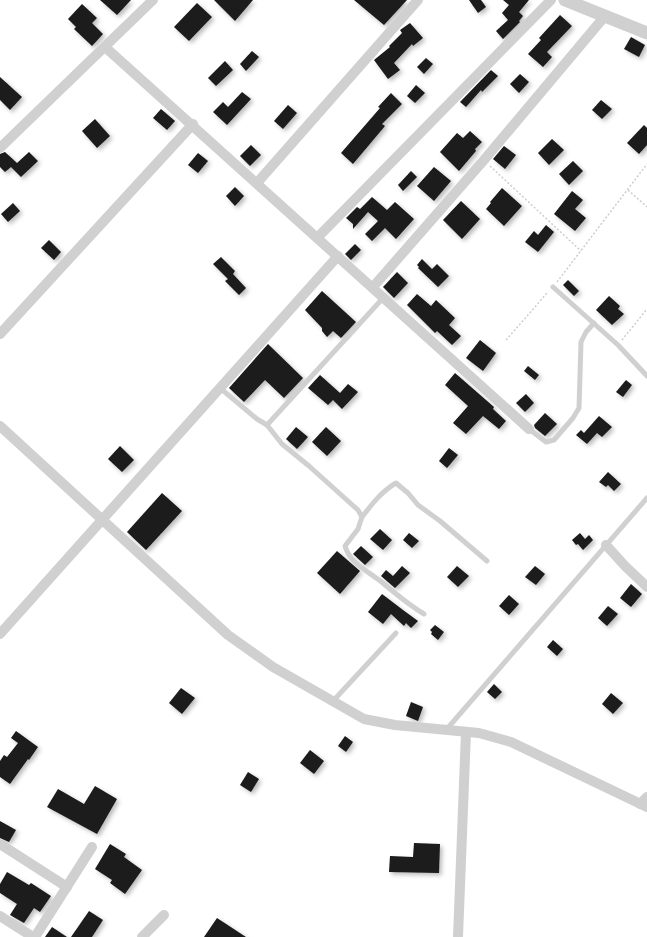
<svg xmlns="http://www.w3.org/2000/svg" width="647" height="937" viewBox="0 0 647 937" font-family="'Golos Text',sans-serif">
<defs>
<filter id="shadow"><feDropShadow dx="2.5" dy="2.5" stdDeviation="2" flood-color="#0004"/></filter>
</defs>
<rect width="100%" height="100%" fill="#fff"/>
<g fill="#1a1a1a" filter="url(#shadow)">
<path d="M100 0H131L117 15Z"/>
<path d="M214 0H253L235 21Z"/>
<path d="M354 0H407L384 25Z"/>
<path d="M469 0H481L486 7 478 13Z"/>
<path d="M503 0H529L519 12 523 16 519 21 520 22 503 39 496 31 508 20 502 13 509 5Z"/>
<path d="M197 3 212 17 189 41 174 27Z"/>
<path d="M82 4 97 18 92 23 103 34 92 46 74 29 76 27 68 19Z"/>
<path d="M560 15 572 26 547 52 552 57 543 67 528 54 541 40 539 38Z"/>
<path d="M410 23 423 38 413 46 412 44 394 63 400 70 388 79 374 60 390 47 389 46 402 33 400 30Z"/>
<path d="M631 37 645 45 639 57 624 49Z"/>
<path d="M252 51 259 57 246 71 240 64Z"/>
<path d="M426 58 433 64 424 74 417 67Z"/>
<path d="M225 61 233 70 216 86 208 78Z"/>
<path d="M491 70 498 76 482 92 481 90 466 107 460 102Z"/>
<path d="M520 74 529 82 519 93 510 84Z"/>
<path d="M0 77 22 97 10 110 0 100Z"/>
<path d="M416 85 425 93 415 103 407 96Z"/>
<path d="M242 92 251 99 227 125 213 112 223 102 228 107Z"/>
<path d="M391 93 402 104 382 124 385 126 353 164 341 153 380 108 378 107Z"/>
<path d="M601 100 612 109 602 119 592 110Z"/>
<path d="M288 105 297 113 283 129 274 121Z"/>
<path d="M161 109 175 121 167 130 153 118Z"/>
<path d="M95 119 110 136 97 148 82 131Z"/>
<path d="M644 125 647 128V145L639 154 627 143Z"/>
<path d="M470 131 482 142 475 149 476 151 459 171 440 152 457 133 463 138Z"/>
<path d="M552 139 564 150 549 165 538 153Z"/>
<path d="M251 145 261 155 250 166 240 156Z"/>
<path d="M504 146 516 155 505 169 493 159Z"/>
<path d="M5 152 17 163 29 152 38 161 21 177 11 167 5 172 0 167V154Z"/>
<path d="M198 153 208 161 198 173 188 165Z"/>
<path d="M573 161 583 171 569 185 559 174Z"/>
<path d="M434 167 451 181 434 201 417 186Z"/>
<path d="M411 171 417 177 403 191 398 185Z"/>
<path d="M235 187 244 196 235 206 226 196Z"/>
<path d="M502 188 522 206 504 226 486 209 491 203 490 202Z"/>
<path d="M572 191 583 200 575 209 586 218 575 231 554 214Z"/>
<path d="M372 197 387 210 395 202 414 219 396 239 385 228 372 241 365 234 378 221 368 212 353 229V224L346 218 357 207 360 209Z"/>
<path d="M461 201 480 219 462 239 443 220Z"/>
<path d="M13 203 20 211 8 222 1 214Z"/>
<path d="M546 225 554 232 538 252 525 242 534 231 538 235Z"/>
<path d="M49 240 61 252 54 260 41 248Z"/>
<path d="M355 244 361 250 351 260 345 254Z"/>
<path d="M221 257 235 271 233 274 246 288 239 295 225 281 228 279 213 264Z"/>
<path d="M422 259 432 269 437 264 449 276 438 287 418 268 419 267 417 265Z"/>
<path d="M397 272 408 283 394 298 383 287Z"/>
<path d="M568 280 579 291 574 296 563 285Z"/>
<path d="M322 291 356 322 341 338 333 331 327 337 322 331V328L305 310Z"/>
<path d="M417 294 431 306 436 300 455 318 449 325 461 336 452 345 437 331 435 333 407 305Z"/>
<path d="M609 296 620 306 618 309 624 314 612 325 596 310Z"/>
<path d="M480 340 496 353 483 371 466 358Z"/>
<path d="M268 344 303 378 284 398 265 380 244 402 229 388Z"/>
<path d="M528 366 539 375 535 380 524 371Z"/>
<path d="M455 373 494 407 493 409 506 421 499 429 483 416 466 434 453 423 468 406 445 385Z"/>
<path d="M320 375 340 393 348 384 358 392 342 409 333 400 328 405 308 388Z"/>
<path d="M626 380 632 385 623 397 616 392Z"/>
<path d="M526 394 534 403 525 412 516 403Z"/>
<path d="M545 413 557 424 545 436 535 428 534 425Z"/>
<path d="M599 416 612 427 602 437 597 433 587 444 576 435 581 430 584 433Z"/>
<path d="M296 427 308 437 297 449 286 439Z"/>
<path d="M326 427 341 441 327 456 312 442Z"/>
<path d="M120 446 134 460 122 472 108 459Z"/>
<path d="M449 448 458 455 447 468 439 461Z"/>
<path d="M608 472 621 484 614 491 608 485 606 487 599 482Z"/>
<path d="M162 493 182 511 146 550 127 532Z"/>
<path d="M380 529 392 540 383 550 370 539Z"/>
<path d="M409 533 419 541 412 548 403 540Z"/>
<path d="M580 533 585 539 589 535 593 540 583 550 578 544 576 545 572 540Z"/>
<path d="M361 546 373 557 365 565 353 554Z"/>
<path d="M337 551 360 571 340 594 317 573Z"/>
<path d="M402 566 410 573 395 588 381 576 386 570 393 576Z"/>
<path d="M457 566 469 576 458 587 447 577Z"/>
<path d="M535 566 545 574 536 585 525 577Z"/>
<path d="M631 584 642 594 631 607 620 598Z"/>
<path d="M382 594 403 610 418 621 411 628 406 623 404 626 391 614 383 624 368 612Z"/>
<path d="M509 595 519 604 509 615 499 606Z"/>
<path d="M608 606 618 614 607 626 598 618Z"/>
<path d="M435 625 444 632 438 640 431 634 432 632 430 630Z"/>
<path d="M553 640 563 649 557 656 547 647Z"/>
<path d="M494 684 502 692 495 699 487 692Z"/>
<path d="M181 688 195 698 182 714 169 703Z"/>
<path d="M611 693 623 703 613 714 602 704Z"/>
<path d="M411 702 423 707 418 721 406 716Z"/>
<path d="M16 731 38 747 29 760 28 759 10 784 0 777V761L4 755 7 757 18 743 11 738Z"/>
<path d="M345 736 353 742 346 752 338 746Z"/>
<path d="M310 750 324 761 314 774 300 763Z"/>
<path d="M248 772 259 779 251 792 240 785Z"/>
<path d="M95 786 117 799 97 834 47 807 58 789 84 804Z"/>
<path d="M0 821 16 830 9 842 0 838Z"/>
<path d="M414 843 440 844 439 873 389 872 390 856 413 857Z"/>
<path d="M110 844 126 854 124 857 142 870 125 894 110 883 112 880 95 869Z"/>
<path d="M7 872 29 885 31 883 51 896 40 912 34 908 24 923 10 915 17 904 0 893V884Z"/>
<path d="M89 911 103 920 92 937H71Z"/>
<path d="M217 918 246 937H204Z"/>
<path d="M52 927 67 937H45Z"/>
</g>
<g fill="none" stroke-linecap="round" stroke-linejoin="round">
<g stroke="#cdcdcd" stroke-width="1.5" stroke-dasharray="2 2" stroke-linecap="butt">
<path d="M490 166 581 251"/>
<path d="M628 190 647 207"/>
<path d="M557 282 647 164"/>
<path d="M506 340 548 292"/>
<path d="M622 340 647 309"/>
</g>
<g stroke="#d0d0d0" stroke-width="5">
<path d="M553 287 618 345 647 376"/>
<path d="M220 388 257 419 267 425 384 297"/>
<path d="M267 425 282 444 309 466 358 510 362 517 358 529 345 546C350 563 366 570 379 580 394 592 407 604 424 614"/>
<path d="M529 429 546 442 554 440 573 418 579 408 581 342 586 332 594 323"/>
<path d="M362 517C372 504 382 491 396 483L408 493 418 505 440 521 487 561"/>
<path d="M333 701 396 633"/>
<path d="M446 730 647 498"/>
</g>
<g stroke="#d0d0d0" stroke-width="10">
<path d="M105 47 529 429"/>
<path d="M0 148 153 0"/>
<path d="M257 183 418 0"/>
<path d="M318 237 551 0"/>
<path d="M373 287 484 160 605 16"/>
<path d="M0 334 193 124"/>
<path d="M0 426 228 635 273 667 364 719 395 725 479 733 511 742 647 807"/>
<path d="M606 545 625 566 647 587"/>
<path d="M0 634 338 256"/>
<path d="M640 804 647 797"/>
<path d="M0 844 67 887"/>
<path d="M0 916 33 937"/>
<path d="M35 937 92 847"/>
<path d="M142 937 164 915"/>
<path d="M458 937 466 732"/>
</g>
<path stroke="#d0d0d0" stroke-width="13" d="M565 0 647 33"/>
</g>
</svg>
